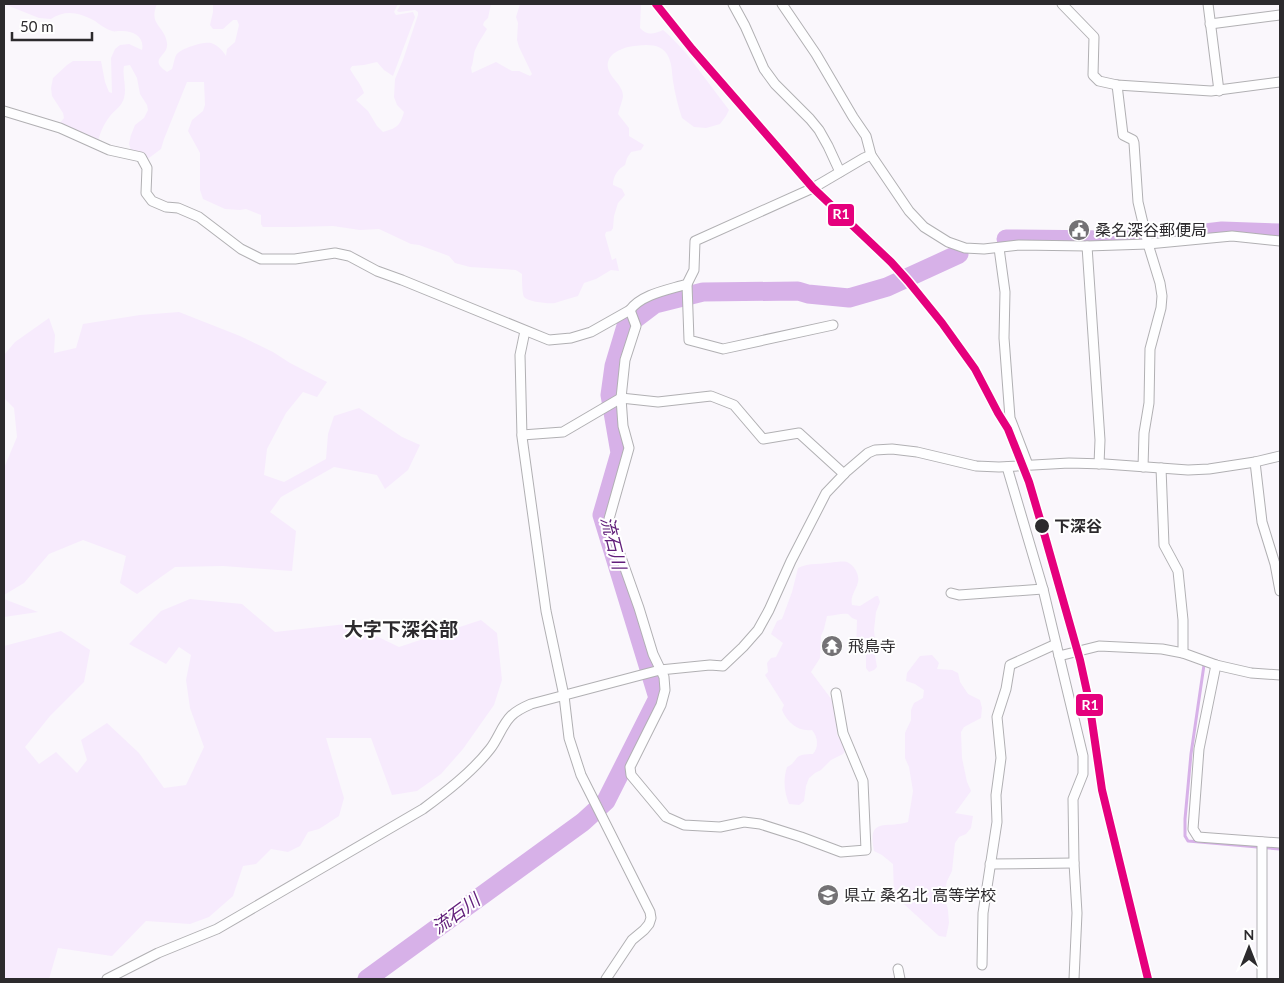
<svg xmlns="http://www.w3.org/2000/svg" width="1284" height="983" viewBox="0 0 1284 983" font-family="Lato,'Noto Sans JP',sans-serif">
<rect width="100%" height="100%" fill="#faf7fc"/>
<g fill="#f7ebfd">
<path d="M4 4H157C148 25 165 26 167 43 169 57 147 58 167 72L172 69C174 64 174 58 177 54 182 48 204 41 211 43 218 45 223 51 226 56L227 49 235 42 239 25 237 20H233L223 29H213L210 25 213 12V4H398L394 12 396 15 413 12 415 17 393 76 384 70 377 62 364 65 352 66 350 69C355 78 361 84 364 93L356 100 368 111 377 126 383 132C397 128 400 126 404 112L397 105 394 97 395 79 403 60 418 15V12L415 10 399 12 397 11 401 4H491L488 18 484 22 483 25 487 29C483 36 479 41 476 48 473 53 474 61 471 68L472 73 496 62 512 71H519L530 76 532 74 519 47 517 40 518 23 516 17 520 4H641L640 28C647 36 654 34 663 30 672 37 678 45 686 53L729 110 726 116 720 124 706 128 694 127 682 118C678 106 675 94 673 81 672 74 672 65 669 58 662 41 642 45 628 47 621 49 610 53 608 62 605 76 623 83 623 96 623 99 619 110 618 114L629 128V136L644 145 641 150 631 152 627 158 625 165C618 169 613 176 613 185L622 189 625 195 618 203 614 216 613 228 611 231 606 232 605 235 612 260 616 258 619 271 611 270 596 279 584 283 578 296C570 298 562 301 555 303 549 304 528 302 524 297 522 294 522 279 522 274L516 270 470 267 455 263 449 256 419 245 411 244 379 229 360 230 333 226 294 227H263L261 224V215L246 209 240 210 225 209 203 199 200 190V153L188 131 192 120 203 111 205 105 204 82H187L164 139 161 149 149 158 146 159 132 153 129 144 131 135 135 125 144 118 148 110 147 105 140 94 137 78 130 65 124 66C122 76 127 87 124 98 122 106 115 110 110 116 104 124 100 132 98 142L64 129 60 123 64 118 63 113 52 96 51 88 53 78 67 65 73 61H101L105 82 109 92 112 93 111 58 115 49 120 45 129 44 142 50C145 36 132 30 120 31 115 31 116 32 112 31 106 29 100 25 95 21 80 13 66 9 51 19L39 18Z"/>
<path d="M179 312 240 336 273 352 290 363 327 382 317 397 303 392 286 413 267 449 264 475 284 482 326 459 328 434 334 416 359 408 402 437 420 445 408 470 385 489 377 475 334 467 281 497 270 512 296 531 292 571 223 566 175 567 137 594 120 583 126 556 83 540 49 554 24 583 4 595V468L17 437 14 408 4 398V355L15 342 49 318 55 335 54 353 76 348 83 324 140 315Z"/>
<path d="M835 562C838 562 843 561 847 562 854 565 860 575 858 582 856 591 850 595 852 605L860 606 876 596H878L880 602 876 612 874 630 875 640 874 650 877 667 874 670 869 672 866 668V655L861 651 856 652 857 620 852 618 848 614C841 613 835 616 827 616L824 629 821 636 820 658 811 672 832 700 836 713 837 735 846 745V750L843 754 831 760 821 770 815 773 809 778 806 786 804 801 799 805 789 804C784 791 783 780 787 767 801 760 791 754 813 754 819 747 818 737 812 730 798 732 787 722 782 710L784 705 765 675 768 672 767 663 771 658 776 657 783 643 771 634 777 621 782 619 792 592 798 568C809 562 822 565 835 562Z"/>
<path d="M4 599 38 612 4 617Z"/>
<path d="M190 599 242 604 275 632 355 623 370 633 399 647 481 620 497 633 502 680 494 705 463 749 441 774 417 791 392 795 371 738H326L344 798 339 816 319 829 308 832 300 846 288 852 271 849 256 864 243 866 233 896 209 917 190 924 146 921 112 956 58 948 49 979H4V646L61 631 90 650 84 682 50 716 25 747 39 764 56 752 77 773 87 760 81 740 107 723 139 753 164 788 186 785 204 747 190 708 186 680 191 655 179 647 166 664 129 644 161 611Z"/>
<path d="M932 655 939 663 937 669 952 670 958 673 960 682 968 694 980 700 982 708 981 718 964 727 961 732 962 758 967 782 971 791 955 813 973 816 971 828 966 834 959 837 955 843 952 871 947 881 944 895 948 910 949 923 946 937 939 936 894 895 893 864 882 855 874 851C867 816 886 829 908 822L913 791 909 767 905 758V733L911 720V710L914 703 923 698 924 690 915 684 906 681 907 673 920 656Z"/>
</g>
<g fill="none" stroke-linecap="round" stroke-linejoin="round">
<path stroke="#d7b1e8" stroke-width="3" d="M1204 665 1191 754 1185 819V836L1188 841 1280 849"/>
<g stroke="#d7b1e8" stroke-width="19">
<path d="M1006 239 1112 240 1171 237 1222 231 1280 233"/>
<path d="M367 979 583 822 606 801 658 698 602 515 620 453 610 395 614 366 626 326 655 304 703 292 798 291 808 294 849 298 887 287 959 254"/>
</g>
<g stroke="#b1b0b3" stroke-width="11">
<g id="minor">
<path d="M733 4 745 26 764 69 775 84 810 119 819 130 828 146 840 172"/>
<path d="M782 4 816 54 853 117 866 136 871 155 909 211 924 227 948 242 965 248 984 249 1019 245 1087 246 1148 244 1232 236 1280 241"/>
<path d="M1062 4 1094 37 1093 75 1099 81 1117 85 1211 91 1280 82"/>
<path d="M1208 4 1219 91"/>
<path d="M1210 24 1280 15"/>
<path d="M1117 85 1123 135 1133 140 1134 143 1138 202 1148 244 1160 283 1162 296 1161 308 1150 349 1149 403 1144 433 1143 467"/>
<path d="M4 111 60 128 109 150 141 157 147 168 146 193 152 201 166 207 178 208 199 217 241 249 261 259H295L335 253 349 256 377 271 402 280 549 340 571 338 591 332 630 310C642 294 668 290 687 284L694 270 695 241 813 188 864 158 871 155"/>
<path d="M1087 246 1100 440 1099 464"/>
<path d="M999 248 1005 292 1004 338 1010 418 1028 465"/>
<path d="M687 284 689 340 723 349 833 325"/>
<path d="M630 310 636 326 625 360 621 398 623 426 629 448 609 519 616 543 639 608 653 654 664 677 665 690 661 705 630 767 631 775 666 817 684 825 720 827 744 822 760 824 801 837 841 852 866 850 863 781 843 733 836 693"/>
<path d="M525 331 520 355 522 437 546 611 564 696 569 738 581 775 650 912 651 918 649 924 644 930 632 940 606 979"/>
<path d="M522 435 563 432 621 398 658 402 711 396 734 405 763 439 799 433 844 474"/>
<path d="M1255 462 1262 522 1275 564 1280 591"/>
<path d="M1007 467 1043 589 1083 756V774L1073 799 1074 863 1077 913 1074 979"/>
<path d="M1161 468 1164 545 1178 571 1183 620V653"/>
<path d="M951 593 959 595 1043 589"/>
<path d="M1059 656 1099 646 1162 649 1183 653 1216 665 1251 673 1280 675"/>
<path d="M1216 665 1199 749 1193 829 1198 837 1280 843"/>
<path d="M990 864 1074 863"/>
<path d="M982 965 983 913 997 822 996 795 1001 758 997 717 1006 689 1010 665 1056 644"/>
<path d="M898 969 900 979"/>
<path d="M107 979 158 953 217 929 423 809C446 792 472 772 490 749 498 739 502 725 511 716 517 710 524 707 531 704L660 670 710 665 723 666 743 647 758 630 769 610 791 561 826 493 847 471 868 453 875 450 892 449 917 452 976 466 999 467 1069 463 1105 464 1188 470 1209 469 1255 462 1280 456"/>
<path d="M1262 979V842"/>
</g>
</g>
<use href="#minor" stroke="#fefeff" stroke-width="9"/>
<g stroke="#fff" stroke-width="11">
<path id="rail-1" d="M656 4 692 49 813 188 891 262 908 281 942 323 975 369 998 413 1008 429 1029 482 1042 526 1080 660 1089 701 1102 790 1148 979"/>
</g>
<use href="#rail-1" stroke="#e5007d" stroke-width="8"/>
</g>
<defs>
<g id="civic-disc" transform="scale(1.125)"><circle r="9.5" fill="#747275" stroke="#fff"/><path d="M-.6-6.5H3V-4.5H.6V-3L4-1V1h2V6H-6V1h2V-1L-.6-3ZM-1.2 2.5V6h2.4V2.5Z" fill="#fff"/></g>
<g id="temple-disc" transform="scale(1.125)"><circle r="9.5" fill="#747275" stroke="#fff"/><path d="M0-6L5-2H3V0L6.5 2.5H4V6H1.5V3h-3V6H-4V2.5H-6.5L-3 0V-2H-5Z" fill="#fff"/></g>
<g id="school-disc" transform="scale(1.125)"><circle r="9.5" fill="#747275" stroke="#fff"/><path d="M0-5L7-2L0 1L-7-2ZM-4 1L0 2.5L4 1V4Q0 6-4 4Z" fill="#fff"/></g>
</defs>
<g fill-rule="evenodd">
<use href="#civic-disc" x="1079" y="230"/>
<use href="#temple-disc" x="832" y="646"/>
<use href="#school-disc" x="828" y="895"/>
</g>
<circle fill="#2c2a2d" stroke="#fff" stroke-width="2" cx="1042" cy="526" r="8"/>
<g text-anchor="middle" stroke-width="4" stroke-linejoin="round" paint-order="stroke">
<g font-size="16" fill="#2c2a2d" stroke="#fff" text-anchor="start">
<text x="1095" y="236">桑名深谷郵便局</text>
<text x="848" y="652">飛鳥寺</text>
<text x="844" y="901">県立 桑名北 高等学校</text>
</g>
<g font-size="16" font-weight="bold" fill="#2c2a2d" stroke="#fff" text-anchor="start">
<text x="1054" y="532">下深谷</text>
</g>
<g font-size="18" font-style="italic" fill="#62207b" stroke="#fff">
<text transform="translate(613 543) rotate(76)" y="6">流石川</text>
<text transform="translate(456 914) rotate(-36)" y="6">流石川</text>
</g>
<g font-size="19" font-weight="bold" fill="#2c2a2d" stroke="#fff">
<text x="401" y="636">大字下深谷部</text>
</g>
</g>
<g stroke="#fff" stroke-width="2">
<rect x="827" y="203" width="28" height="24" rx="5" fill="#e5007d"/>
<rect x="1075" y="693" width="29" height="24" rx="5" fill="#e5007d"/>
</g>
<g font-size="14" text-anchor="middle" font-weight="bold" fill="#fff">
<text x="841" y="219">R1</text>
<text x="1090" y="710">R1</text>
</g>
<rect width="1284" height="983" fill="none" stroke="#2c2a2d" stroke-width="10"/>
<g transform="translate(1249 948)" stroke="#ffffff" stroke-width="4" paint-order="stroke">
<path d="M0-4L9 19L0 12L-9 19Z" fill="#2c2a2d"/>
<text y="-8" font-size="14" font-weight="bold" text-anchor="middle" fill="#2c2a2d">N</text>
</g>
<path d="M12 32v8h80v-8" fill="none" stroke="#2c2a2d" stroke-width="2.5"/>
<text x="20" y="32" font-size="15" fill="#2c2a2d" stroke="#ffffff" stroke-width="4" paint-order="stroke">50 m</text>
</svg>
